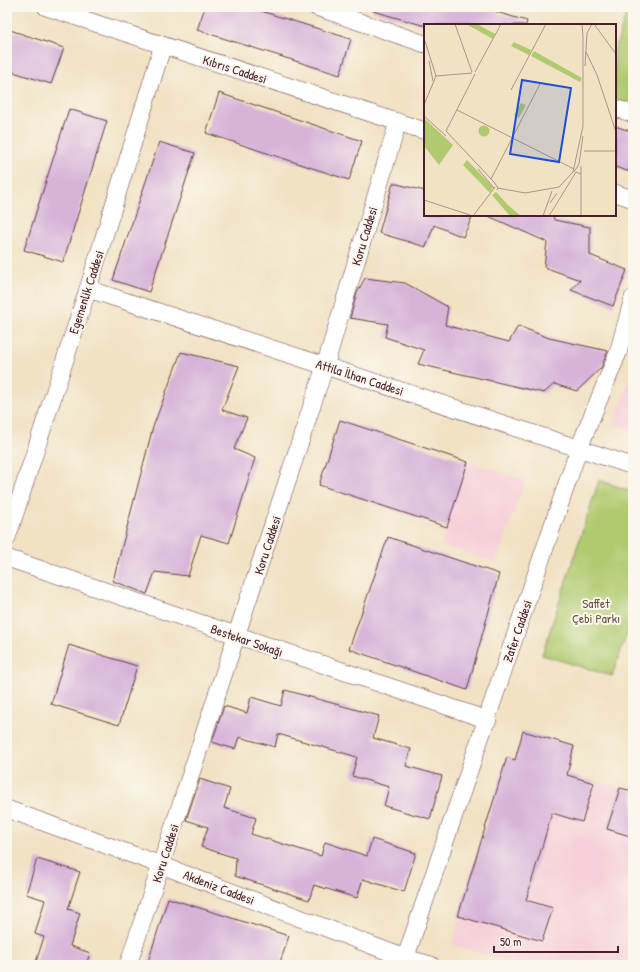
<svg xmlns="http://www.w3.org/2000/svg" width="640" height="972" viewBox="0 0 640 972" font-family="'Patrick Hand',sans-serif">
<rect width="100%" height="100%" fill="#fbf7ec"/>
<filter id="ink" filterUnits="userSpaceOnUse"><feTurbulence type="fractalNoise" baseFrequency=".025" numOctaves="2"/><feDisplacementMap in="SourceGraphic" scale="8" xChannelSelector="R" yChannelSelector="G"/><feConvolveMatrix kernelMatrix="1 2 1 2 8 2 1 2 1" color-interpolation-filters="sRGB"/></filter>
<filter id="wash" filterUnits="userSpaceOnUse"><feTurbulence type="fractalNoise" baseFrequency=".012" numOctaves="4" result="noise"/><feDisplacementMap in="SourceGraphic" scale="16" xChannelSelector="R" yChannelSelector="G"/><feGaussianBlur stdDeviation="0.9" result="paint"/><feColorMatrix in="noise" values="0 0 0 0 0 0 0 0 0 0 0 0 0 0 0 0 0 1.4 0 .05"/><feComposite in="paint" operator="in"/></filter>
<g filter="url(#wash)">
<rect width="100%" height="100%" fill="#f1e2c4"/>
<g fill="#f6cfd8">
<path d="M633 367V431L614 424Z"/>
<path d="M468 462 525 480 496 563 441 545Z"/>
<path d="M507 757 633 791V965H523L452 945Z"/>
</g>
<g fill="#b0ca70" stroke="#7d744e">
<path d="M628 7H633V106L615 100V50Z"/>
<path d="M599 480 633 492V616L612 676 542 655Z"/>
</g>
<g id="blocks">
<g fill="#d7b3d9">
<path d="M205 7H248L351 39 340 75 197 30Z"/>
<path d="M374 7H497L496 12 527 21 526 25H422L373 11Z"/>
<path d="M7 29 64 48 51 84 7 70Z"/>
<path d="M219 93 362 141 349 180 206 133Z"/>
<path d="M69 109 107 121 63 262 24 250Z"/>
<path d="M615 126 633 132V173L615 167Z"/>
<path d="M159 142 195 153 149 292 113 280Z"/>
<path d="M393 183 425 191V215H473L463 237 434 225 426 247 379 233Z"/>
<path d="M486 215H553L554 220 590 227V255L627 270 613 306 571 290 580 280 544 267 547 242Z"/>
<path d="M365 278 405 283 448 307 445 325 509 342 518 326 549 338 608 351 601 368 577 391 554 384 544 393 418 364 424 350 385 337 388 324 350 318 357 293Z"/>
<path d="M181 352 239 366 222 410 247 418 234 449 255 458 229 543 201 535 188 576 155 572 147 594 113 581 153 427Z"/>
<path d="M340 420 468 462 447 527 319 485Z"/>
<path d="M388 537 499 574 467 690 349 649Z"/>
<path d="M69 645 137 666 119 725 51 704Z"/>
<path d="M285 690 379 716 373 738 411 749 406 766 442 776 430 819 384 806 389 787 352 776 357 757 278 734 275 747 239 737 235 749 212 742 224 706 247 713 251 697 281 706Z"/>
<path d="M523 731 574 746 567 775 594 783 582 822 552 813 526 900 553 908 542 941 458 916 507 757 515 760Z"/>
<path d="M200 779 230 789 224 808 256 818 251 834 321 856 325 842 367 856 372 839 416 853 404 892 363 879 357 898 314 885 309 900 235 876 236 858 201 847 208 827 186 820Z"/>
<path d="M620 788 633 791V837L607 829Z"/>
<path d="M37 859 80 872 68 909 80 913 70 946 90 953 86 965H35L44 937 35 934 45 900 26 894Z"/>
<path d="M168 898 289 936 279 965H147Z"/>
</g>
</g>
</g>
<g filter="url(#ink)">
<use href="#blocks" fill-opacity="0" stroke="#633c42" stroke-width="1"/>
<g fill="none" stroke-linecap="round" stroke-linejoin="round">
<g stroke="#633c42" stroke-width="18">
<g id="minor">
<path d="M46 7 425 131"/>
<path d="M316 7 425 44"/>
<path d="M615 108 633 114"/>
<path d="M615 193 633 199"/>
<path d="M88 289 633 466"/>
<path d="M7 538 88 289 163 45"/>
<path d="M7 558 488 720"/>
<path d="M7 809 161 865 405 958 431 965"/>
<path d="M128 965 325 366 398 122"/>
<path d="M403 965 579 448 618 353 633 298"/>
</g>
</g>
<use href="#minor" stroke="#fff" stroke-width="17"/>
</g>
</g>
<g text-anchor="middle" stroke-width="4" stroke-linejoin="round" paint-order="stroke">
<g font-size="13" fill="#4a1f2b" stroke="#fbf7ec">
<text transform="translate(235 69) rotate(18)" y="5">Kıbrıs Caddesi</text>
<text transform="translate(364 236) rotate(-73)" y="5">Koru Caddesi</text>
<text transform="translate(86 292) rotate(-72)" y="5">Egemenlik Caddesi</text>
<text transform="translate(360 377) rotate(18)" y="5">Attila İlhan Caddesi</text>
<text transform="translate(267 545) rotate(-72)" y="5">Koru Caddesi</text>
<text transform="translate(517 631) rotate(-71)" y="5">Zafer Caddesi</text>
<text transform="translate(247 640) rotate(19)" y="5">Bestekar Sokağı</text>
<text transform="translate(165 853) rotate(-72)" y="5">Koru Caddesi</text>
<text transform="translate(219 887) rotate(21)" y="5">Akdeniz Caddesi</text>
</g>
<g font-size="13" fill="#695240" stroke="#fbf7ec">
<text x="596" y="608">Saffet<tspan x="596" dy="15">Çebi Parkı</tspan></text>
</g>
</g>
<g transform="translate(424 24)">
<rect width="192" height="192" fill="#f1e2c4"/>
<path d="M42 0H53L71 10 69 15ZM90 18 107 26 105 31 87 22ZM110 27 158 54 156 58 107 32ZM97 79 102 81 95 94 90 91ZM0 94 29 121 15 141 0 122ZM54.5 107a5.5 5.5 0 1 1 11 0a5.5 5.5 0 1 1-11 0ZM43 136 69 163 66 169 39 141ZM72 168 85 182 97 192H86L68 171Z" fill="#b0ca70"/>
<path fill="none" stroke="#ae9487" stroke-width="1" d="M31 0 48 48M158 0 159 13M170 0 192 30M0 14 12 52 0 81M162 28 173 51 192 108M5 37 9 57M161 42 163 9 168 0M51 48 77 0M51 50 22 107 70 158 74 164 73 166M12 52 48 49M87 66 122 0M33 86 150 145M0 92 22 112M160 127H192V133M157 142V192M54 145 70 164M150 148 155 140 159 112M67 155 116 60M74 164 101 169 135 163 149 148 159 102V13M0 176 49 192M126 179 133 169M49 192 71 163M119 192 128 167M125 192 152 148 157 150"/>
<path fill="#1d4ed8" fill-opacity="0.15" stroke="#1d4ed8" stroke-width="2" d="M98 56 147 64 135 138 86 130Z"/>
<rect width="192" height="192" fill="none" stroke="#4a1f2b" stroke-width="2"/>
</g>
<rect width="640" height="972" fill="none" stroke="#fbf7ec" stroke-width="24"/>
<path d="M494 946v6h124v-6" fill="none" stroke="#4a1f2b" stroke-width="2"/>
<text x="500" y="946" font-size="12" fill="#4a1f2b" stroke="#fbf7ec" stroke-width="3" paint-order="stroke">50 m</text>
</svg>
